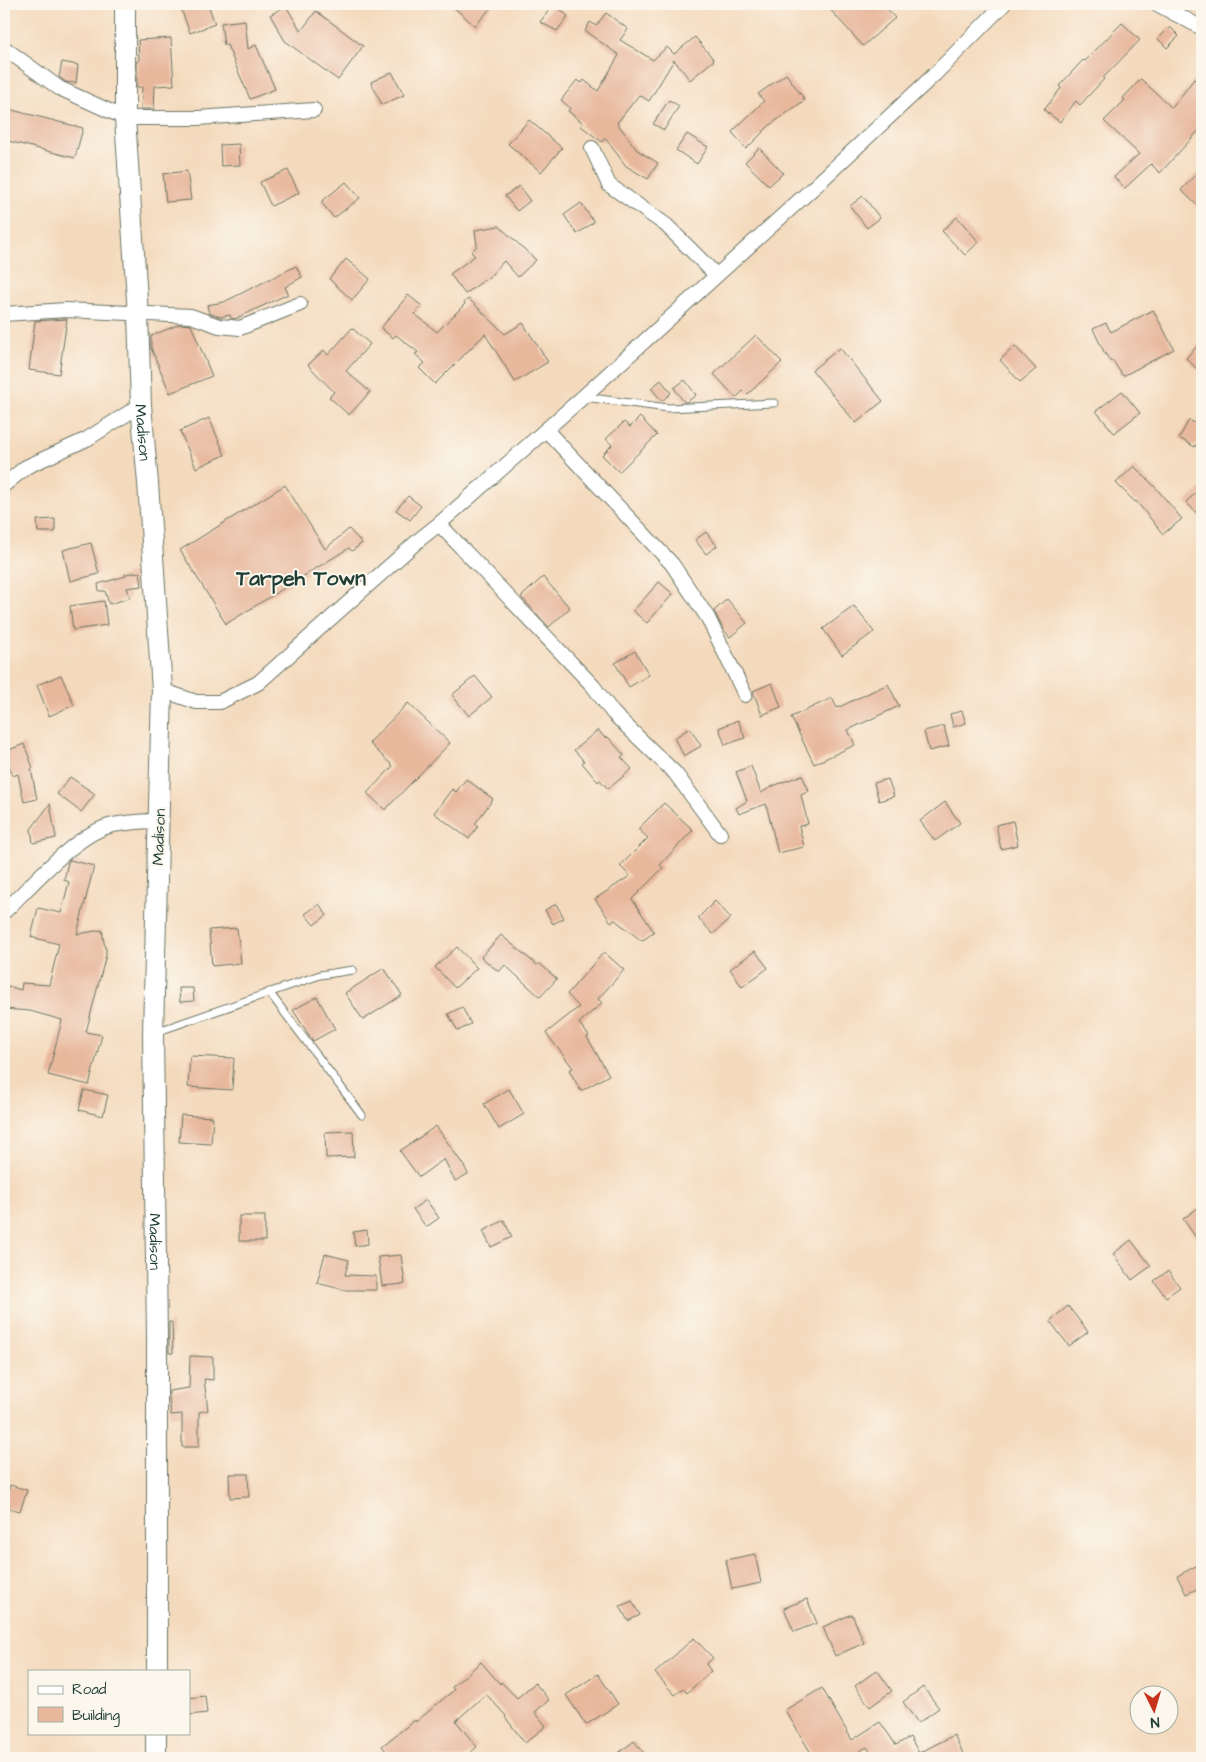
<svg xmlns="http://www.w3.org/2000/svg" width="1206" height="1762" viewBox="0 0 1206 1762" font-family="'Architects Daughter',sans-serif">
<rect width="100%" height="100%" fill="#fbf7ec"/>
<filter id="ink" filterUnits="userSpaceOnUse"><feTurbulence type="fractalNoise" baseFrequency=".02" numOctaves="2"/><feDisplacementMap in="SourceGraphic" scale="10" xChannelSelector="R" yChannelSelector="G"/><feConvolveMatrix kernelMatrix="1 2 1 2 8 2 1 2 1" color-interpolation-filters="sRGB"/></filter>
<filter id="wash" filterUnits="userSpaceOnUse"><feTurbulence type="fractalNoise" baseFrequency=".0096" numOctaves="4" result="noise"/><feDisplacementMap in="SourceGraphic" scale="20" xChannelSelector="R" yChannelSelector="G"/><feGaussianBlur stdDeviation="1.12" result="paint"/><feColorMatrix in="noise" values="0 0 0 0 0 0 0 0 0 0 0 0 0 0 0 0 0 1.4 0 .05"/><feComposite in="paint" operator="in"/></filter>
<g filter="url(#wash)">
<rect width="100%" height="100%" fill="#f4dabd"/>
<g id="blocks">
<g fill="#e8b89d">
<path d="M179 4H208L215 24 190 33Z"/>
<path d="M450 4H494L475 26Z"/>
<path d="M554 4 568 16 557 31 540 22Z"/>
<path d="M825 4H883L895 18 863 46Z"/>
<path d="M286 6 301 31 316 11 363 46 338 80 285 41 270 15Z"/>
<path d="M606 13 628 29 620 40 653 60 667 47 674 54 695 37 714 60 690 80 674 60 649 101 639 95 617 123 637 150 658 163 648 179 626 166 605 138 602 142 581 126 583 123 568 111 570 108 561 100 577 80 582 83 584 80 598 91 619 55 585 31 590 22 596 26Z"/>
<path d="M245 20 248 49 256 45 275 89 250 99 227 45H224L221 23Z"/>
<path d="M1122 23 1140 40 1103 78 1104 79 1080 105 1076 101 1060 122 1044 110 1061 88 1059 86 1083 60 1085 61Z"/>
<path d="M1170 27 1179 36 1167 48 1158 39Z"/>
<path d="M171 38 174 85 155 86 154 109H141L142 87H137V61H139L138 40Z"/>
<path d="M62 62 78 65 76 83 66 82 59 77Z"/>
<path d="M392 72 404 95 382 105 371 82Z"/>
<path d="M786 74 805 100 770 125 746 149 732 132 764 101 758 94Z"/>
<path d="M1141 79 1172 108 1194 79 1202 85V127L1160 173 1151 164 1125 188 1114 177 1139 154 1104 121 1125 100 1123 98Z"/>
<path d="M669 100 679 106 664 130 653 124Z"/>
<path d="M4 108 83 128 75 158 4 140Z"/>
<path d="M529 120 562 148 541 172 508 144Z"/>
<path d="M687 134 708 147 697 164 676 150Z"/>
<path d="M239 144 240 165 221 166 220 145Z"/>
<path d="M759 148 783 173 769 186 745 162Z"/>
<path d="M1202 168V210L1181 190Z"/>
<path d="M288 170 299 193 271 206 260 182Z"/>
<path d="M187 171 191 200 166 202 163 174Z"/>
<path d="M346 182 360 198 334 218 321 202Z"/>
<path d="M519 186 530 201 517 211 505 196Z"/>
<path d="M863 196 880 218 867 228 850 206Z"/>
<path d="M581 203 594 222 577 234 564 215Z"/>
<path d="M957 217 979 242 965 255 942 231Z"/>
<path d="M499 226 536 260 518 277 504 261 490 276 465 294 450 274 475 256 471 252 477 246 475 230Z"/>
<path d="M346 259 370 279 352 300 329 279Z"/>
<path d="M296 266 302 277 285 287 288 294 235 319 231 318 230 315 220 317 209 313 207 305 224 302Z"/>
<path d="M408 295 422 306 415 314 437 332 465 304 464 302 469 299 505 334 523 323 548 362 515 382 485 334 435 384 419 368 425 363 415 354 418 352 396 335 393 338 381 328Z"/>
<path d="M1153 310 1174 349 1123 376 1113 361 1111 362 1104 352 1093 329 1106 323 1111 332Z"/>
<path d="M67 319 59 374 29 370 35 321Z"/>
<path d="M180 324 191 325 212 376 170 393 151 348V336Z"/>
<path d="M352 328 370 344 346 371 370 392 349 415 329 397 334 392 308 365 324 350 328 355Z"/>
<path d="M756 335 782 362 748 394 744 390 736 398 714 374Z"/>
<path d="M1202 341V374L1186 358Z"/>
<path d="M1015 346 1036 369 1020 382 1000 360Z"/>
<path d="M840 348 883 401 856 423 812 370Z"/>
<path d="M661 380 671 393 662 401 651 388Z"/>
<path d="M685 380 696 395 687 402H684L674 388Z"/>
<path d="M1122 391 1140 413 1114 433 1096 411Z"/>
<path d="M640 417 657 435 619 472 602 455 612 445 606 439 624 422 630 427Z"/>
<path d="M209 418 225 455 196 468 180 431Z"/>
<path d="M1189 420 1202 427V434L1195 447 1179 438Z"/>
<path d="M1134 466 1156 488 1182 519 1163 534 1136 501 1135 502 1116 483Z"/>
<path d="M285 485 325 549 349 529 362 543 352 551 349 548 226 624 180 550Z"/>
<path d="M1202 487V519L1186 502Z"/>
<path d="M408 496 421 506 410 520 396 510Z"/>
<path d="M55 519V532H38L37 520Z"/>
<path d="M706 532 717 546 706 554 695 540Z"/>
<path d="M91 543 99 574 70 581 63 550Z"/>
<path d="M140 572 142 586 127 588 130 598 109 604 105 591H99L98 584 126 576 125 574Z"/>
<path d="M543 577 570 608 549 627 521 597Z"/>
<path d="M659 582 673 594 647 623 633 611Z"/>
<path d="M727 599 747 623 730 637 723 629 714 611Z"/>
<path d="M104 601 107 625 73 630 70 606Z"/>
<path d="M854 606 874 632 842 655 823 629Z"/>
<path d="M635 651 649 675 629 687 615 663Z"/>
<path d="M61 675 74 705 49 716 37 685Z"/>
<path d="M475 676 492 697 469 716 452 695Z"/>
<path d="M772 683 781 707 762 715 753 691Z"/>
<path d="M888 684 899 706 848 730 855 745 814 764 791 717 832 698 837 708Z"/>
<path d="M408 703 450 743 385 810 367 793 393 766 369 743Z"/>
<path d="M962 711 966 723 953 727 950 714Z"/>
<path d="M738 720 745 738 725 745 719 728Z"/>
<path d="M944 726 949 746 929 751 924 731Z"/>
<path d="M690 728 701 746 684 756 674 738Z"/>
<path d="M598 730 605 738 608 737 624 755 621 757 632 769 608 789 600 780 598 782 582 763 584 761 574 750Z"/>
<path d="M24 744 33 768 31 769 37 799 24 802 18 774 13 776 4 752Z"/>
<path d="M751 766 761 793 773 786 802 775 809 791 801 795 808 824 799 826 804 847 778 853 766 804 739 814 736 808 747 801 736 772Z"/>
<path d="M70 777 95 794 81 812 57 794Z"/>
<path d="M466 779 493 799 475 824 478 826 469 839 434 813 452 789 456 792Z"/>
<path d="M888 779 894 796 879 801 874 783Z"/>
<path d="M945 802 960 823 935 841 920 821Z"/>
<path d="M664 803 693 830 660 865 663 868 632 899 654 932 642 941 615 920 611 922 595 899 630 876 620 866 648 838 638 829Z"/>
<path d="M50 804 56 838 33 843 31 829Z"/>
<path d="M1013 821 1018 845 1001 849 996 825Z"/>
<path d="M70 860 94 866 77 934 102 930 105 948H106V955L86 1032 102 1035 89 1085 48 1075 62 1020 30 1011 4 1009V985L21 990 22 983 49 985 59 944 31 937 38 908 61 913 69 882 64 880 68 862Z"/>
<path d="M715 901 731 918 713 934 698 918Z"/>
<path d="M319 904 327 915 314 925 305 914Z"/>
<path d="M556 904 564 918 553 924 545 910Z"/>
<path d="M237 928 241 963 212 966 209 930Z"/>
<path d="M501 935 537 965 539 963 557 979 540 997 505 965 499 972 481 957Z"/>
<path d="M457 947 477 968 455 988 435 967Z"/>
<path d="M755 951 768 968 742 987 730 969Z"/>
<path d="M604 952 624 970 598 999 602 1003 579 1023 589 1036 587 1037 609 1075 581 1091 569 1070 573 1068 546 1033 579 1007 567 994Z"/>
<path d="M384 968 402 995 363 1020 345 993Z"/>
<path d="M179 988H193L194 1001 180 1002Z"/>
<path d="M317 997 335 1029 313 1041 293 1010Z"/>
<path d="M462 1007 471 1024 458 1031 448 1014Z"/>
<path d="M190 1056 234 1058 232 1090 188 1087Z"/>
<path d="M509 1089 524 1114 499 1129 484 1104Z"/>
<path d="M84 1090 108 1095 103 1116 79 1110Z"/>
<path d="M181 1115 213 1117 211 1144 179 1142Z"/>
<path d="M436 1126 464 1166 468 1174 455 1181 444 1159 419 1177 400 1151Z"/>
<path d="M353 1131 354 1157 326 1158 325 1132Z"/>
<path d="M426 1200 439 1218 426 1227 413 1209Z"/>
<path d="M1202 1205V1246L1183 1219Z"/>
<rect x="239" y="1216" width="26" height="25"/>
<path d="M504 1220 512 1237 491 1247 483 1231Z"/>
<path d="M367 1230 368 1244 355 1246 353 1232Z"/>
<path d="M1131 1240 1151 1266 1132 1280 1113 1254Z"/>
<path d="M325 1254 349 1260 345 1275 376 1276V1290H345L317 1283Z"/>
<path d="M401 1255 405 1284 382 1286 378 1257Z"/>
<path d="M1168 1271 1180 1287 1166 1297 1154 1281Z"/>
<path d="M1068 1306 1088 1332 1069 1346 1050 1321Z"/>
<path d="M169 1322H172L173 1353H169Z"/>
<path d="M190 1356 213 1357V1380L204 1379 208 1410 199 1412V1447H182V1414L171 1415 169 1397V1391L189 1388Z"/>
<path d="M229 1474H248L249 1497 230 1498Z"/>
<path d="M10 1485 27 1490 20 1511 4 1507Z"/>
<path d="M755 1554 761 1583 732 1589 726 1560Z"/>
<path d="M1202 1563V1587L1186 1594 1177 1576Z"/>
<path d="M807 1599 817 1623 794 1632 784 1608Z"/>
<path d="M632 1601 640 1615 628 1621 620 1606Z"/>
<path d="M852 1614 864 1643 835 1656 823 1627Z"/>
<path d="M694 1638 713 1658 706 1664 711 1671 687 1693 683 1688 675 1695 655 1673Z"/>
<path d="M481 1662 500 1684 501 1682 517 1698 535 1683 549 1700 535 1712 546 1726 525 1743 505 1717 506 1716 486 1694 456 1721 477 1747 463 1758H391L382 1746 415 1720 416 1722 454 1690 452 1687Z"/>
<path d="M877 1670 892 1691 870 1707 855 1686Z"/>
<path d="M598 1674 618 1704 586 1725 566 1695Z"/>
<path d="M923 1687 939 1708 918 1723 903 1702Z"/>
<path d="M822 1688 852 1740 880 1722 896 1745 910 1737 919 1753 954 1735 963 1753 952 1758H873H874L867 1747 847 1758H814L785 1710Z"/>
<path d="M205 1696 207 1713 189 1715V1698Z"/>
<path d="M634 1741 648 1758H612Z"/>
</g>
</g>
</g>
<g filter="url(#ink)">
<use href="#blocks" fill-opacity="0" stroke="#6a7464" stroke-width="1"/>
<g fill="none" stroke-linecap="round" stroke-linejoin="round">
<g stroke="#6a7464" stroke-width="9">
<g id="lane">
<path d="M584 397 668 408 774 403"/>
<path d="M269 992 362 1115"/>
<path d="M156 1032 320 975 353 970"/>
</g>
</g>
<g stroke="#6a7464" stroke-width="16">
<g id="street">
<path d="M1157 4 1202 28"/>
<path d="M4 48 59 88 125 118H198L314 110"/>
<path d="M592 148 609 185 666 225 716 275"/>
<path d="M4 314 66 310 191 316 219 326 240 328 300 304"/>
<path d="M546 430 672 564 708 618 745 695"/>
<path d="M4 485 26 467 87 439 141 405"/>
<path d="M439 524 593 686 613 713 675 773 720 834"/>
<path d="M162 690 196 702H220L258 683 420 539 439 524 583 397 813 188 934 75 1004 4"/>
<path d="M4 912C30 887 74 836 109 826 125 822 143 822 159 820"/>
</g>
</g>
<g stroke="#6a7464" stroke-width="22">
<g id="secondary">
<path id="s1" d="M125 4V118L138 315 141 405 148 483 162 690 153 1033 157 1337V1671"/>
<path d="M156 1758V1733"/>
</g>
</g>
<use href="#lane" stroke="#fff" stroke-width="7"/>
<use href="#street" stroke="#fff" stroke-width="14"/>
<use href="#secondary" stroke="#fff" stroke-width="20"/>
</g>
</g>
<g text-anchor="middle" stroke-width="4" stroke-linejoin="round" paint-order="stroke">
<g font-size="16" fill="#1f3d34" stroke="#fbf7ec">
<text dy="6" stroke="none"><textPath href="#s1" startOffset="429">Madison</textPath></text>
<text transform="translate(158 837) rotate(-88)" y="6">Madison</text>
<text dy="6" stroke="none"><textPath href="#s1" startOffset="1239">Madison</textPath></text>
</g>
<g font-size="21" font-weight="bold" fill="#1f3d34" stroke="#fbf7ec">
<text x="301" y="585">Tarpeh Town</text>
</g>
</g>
<rect width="1206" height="1762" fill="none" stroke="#fbf7ec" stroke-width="20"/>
<rect x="28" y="1670" width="162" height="65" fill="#fbf7ec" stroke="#a3ada2"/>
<rect x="38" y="1686" width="25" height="8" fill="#ffffff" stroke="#a3ada2"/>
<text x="72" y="1694" font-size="15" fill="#1f3d34">Road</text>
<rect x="38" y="1707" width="25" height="15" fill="#e8b89d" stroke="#a3ada2"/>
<text x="72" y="1720" font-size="15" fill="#1f3d34">Building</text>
<g transform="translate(1154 1710) rotate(175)"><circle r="24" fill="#fbf7ec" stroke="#a3ada2"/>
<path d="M0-4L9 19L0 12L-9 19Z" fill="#c8321e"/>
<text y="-8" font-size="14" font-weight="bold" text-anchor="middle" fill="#1f3d34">N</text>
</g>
</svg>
